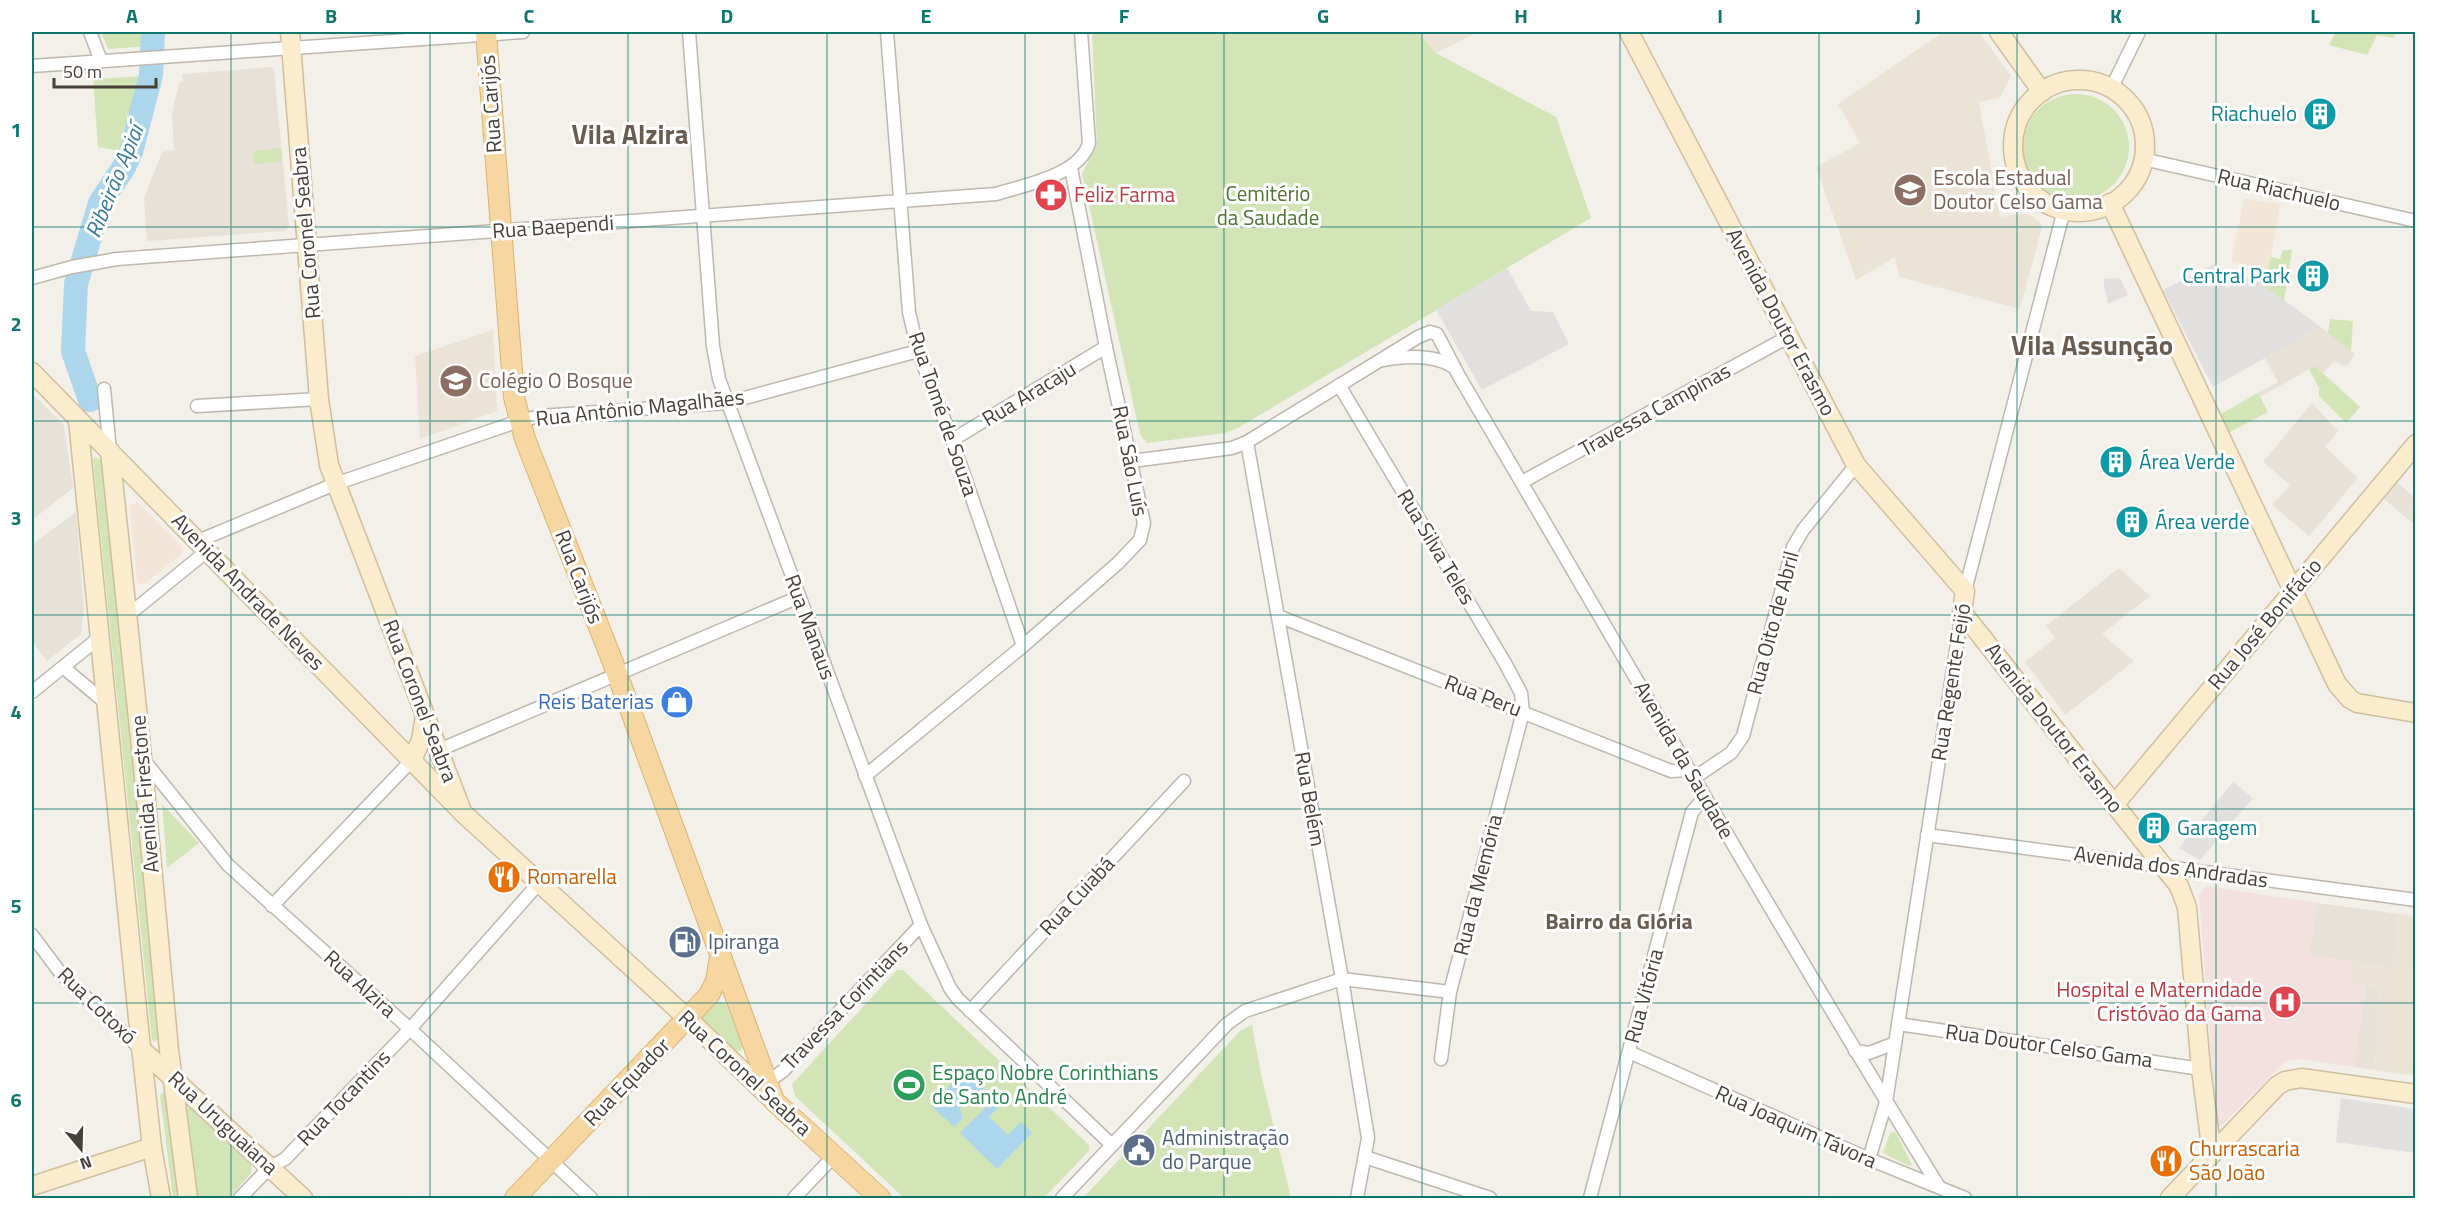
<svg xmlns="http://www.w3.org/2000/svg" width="2447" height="1230" viewBox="0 0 2447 1230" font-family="'Titillium Web',sans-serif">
<rect width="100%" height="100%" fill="#f3f0ea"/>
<g fill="#e7e1d8">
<path d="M271 67 274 70 289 226 285 231 147 241 144 198 162 152 174 150 172 114 179 83 183 82 182 74Z"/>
<path d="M2321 327 2355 354 2346 367 2334 361 2324 373 2315 366 2260 397 2258 393 2278 382 2265 358Z"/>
<path d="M32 393 64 426 73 488 32 520Z"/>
<path d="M2312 403 2338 431 2325 447 2358 478 2309 536 2272 505 2290 485 2263 462Z"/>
<path d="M2397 482 2415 498V525L2384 499Z"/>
<path d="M76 512 84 607 81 634 47 661 32 641V541L34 543Z"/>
<path d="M2119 568 2150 596 2102 634 2134 661 2065 715 2025 662 2055 638 2046 626Z"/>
<path d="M2317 903 2400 914 2393 968 2309 955Z"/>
<path d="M2366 986 2379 988 2375 1070 2354 1067Z"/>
</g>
<g fill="#f3e5d7">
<path d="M2244 199 2280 204 2269 270 2231 262Z"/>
<path d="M137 502 183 548 182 554 144 584 137 583 130 505Z"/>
</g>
<g fill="#ebe3d5">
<path d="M1418 32H1478L1436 53Z"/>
<path d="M1943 32H1979L2011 76 2000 98 1979 102 2000 217 2022 214 2030 215 2040 222 2042 227 2020 309 1899 277 1895 257 1856 280 1816 167 1860 143 1838 104Z"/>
<path d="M493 330 497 411 420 439 415 356Z"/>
<path d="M2400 914 2415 916V1076L2375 1070 2379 988 2349 984 2352 961 2393 968Z"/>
</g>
<path fill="#f3e0df" d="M2205 886 2317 903 2309 955 2352 961 2349 984 2366 986 2354 1067 2301 1059 2286 1061 2220 1127 2217 1126 2216 1120 2199 896Z"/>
<g fill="#d3e4b6">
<path d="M101 32H150V46L108 49Z"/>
<path d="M1092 32H1418L1436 53 1556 117 1591 218 1238 428 1225 433 1147 443 1140 434 1082 174 1097 145Z"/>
<path d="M2336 32H2397L2394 38 2377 35 2367 55 2329 45Z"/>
<path d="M146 76 127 152 98 147 93 79Z"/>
<circle cx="2076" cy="147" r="53"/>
<path d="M281 148 282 162 254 164 253 151Z"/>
<path d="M2283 250H2292L2284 302 2263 286 2271 257 2280 259Z"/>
<path d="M2330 319 2353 321 2351 351 2328 333Z"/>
<path d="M2315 366 2360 407 2346 423 2319 396V388L2309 369Z"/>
<path d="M2258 393 2268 412 2228 433 2219 415Z"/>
<path d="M95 457 101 460 161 1031 160 1037 155 1042 152 1040 93 460Z"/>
<path d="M162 804 199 843 167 868Z"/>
<path d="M897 970H903L1089 1145V1151L1044 1198H904L795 1096 792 1084Z"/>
<path d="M718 1002 726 1004 743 1046 741 1051H736L701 1019Z"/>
<path d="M1252 1025 1261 1074 1291 1198H1083L1240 1031Z"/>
<path d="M166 1090 180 1198H173L160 1095Z"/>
<path d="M187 1108H191L252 1163 251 1173 229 1198H198Z"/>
<path d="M1893 1132 1896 1133 1912 1165 1909 1166 1883 1153 1890 1133Z"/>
</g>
<g fill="#e2e0de">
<path d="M2214 264 2227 288 2251 276 2321 327 2213 387 2163 290Z"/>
<path d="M1507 268 1531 311 1553 312 1569 344 1482 390 1436 310Z"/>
<path d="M2120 278 2128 295 2108 304 2103 279Z"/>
<path d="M2233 782 2253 798 2200 860 2179 848Z"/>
<path d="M2341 1098 2415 1109V1153L2336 1142Z"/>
</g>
<g fill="#acd6eb">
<path d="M966 1069 985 1087 972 1101 967 1100 960 1109 963 1118 954 1127 931 1106Z"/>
<path d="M994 1099 1001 1105 989 1117 1008 1135 1021 1122 1032 1133 997 1169 960 1133Z"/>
</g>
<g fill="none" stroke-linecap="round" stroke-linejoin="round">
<path stroke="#acd6eb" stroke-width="24" d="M90 400 73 351 76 284 100 203 124 167 131 152 151 75 153 32"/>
<g stroke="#beb7ad" stroke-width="15">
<g id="street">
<path d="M90 32 101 61"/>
<path d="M689 32 713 346 719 379 921 925 950 988 958 999 1112 1145"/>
<path d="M887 32 909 312 918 351 952 440 1023 646"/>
<path d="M32 66 523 32"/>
<path d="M2111 89 2139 32"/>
<path d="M2143 159 2416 221"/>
<path d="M32 278 72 267 117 259 996 194C1025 185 1080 175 1089 143L1081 32"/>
<path d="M1383 360C1406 356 1434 354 1454 367"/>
<path d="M1339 385 1505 663 1521 693 1523 712 1450 992 1441 1059"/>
<path d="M104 389 110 451"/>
<path d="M197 406 319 399"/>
<path d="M952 440 1106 347"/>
<path d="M1247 442 1342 979 1368 1138 1357 1198"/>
<path d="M1132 461 1232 448 1247 442 1418 337 1430 332 1437 334 1459 376C1618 646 1774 920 1939 1187"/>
<path d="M1522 482 1788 337"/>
<path d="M198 541 335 484 519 421 540 416 726 403 918 351"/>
<path d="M1965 591 2064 210"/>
<path d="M127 616 207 551"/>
<path d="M1278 616 1671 771 1689 770"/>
<path d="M63 667 107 704"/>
<path d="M32 692 100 637"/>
<path d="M439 750 799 597"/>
<path d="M143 759 228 865 410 1029 591 1198"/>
<path d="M865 776 1023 646 1118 563 1140 540 1144 523 1106 347 1071 168"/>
<path d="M1694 778 1731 753 1743 736 1793 547 1803 530 1856 465"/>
<path d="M1927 835 2416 900"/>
<path d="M272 906 412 760"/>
<path d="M32 935 62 975 141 1049"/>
<path d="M970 1011 1184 781"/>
<path d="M1898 1024 2201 1069"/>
<path d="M1855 1051 1869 1053 1895 1043"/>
<path d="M1629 1052 1869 1159 1965 1198"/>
<path d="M767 1082 783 1071 921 925"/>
<path d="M1365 1157 1490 1198"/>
<path d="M1869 1159 1886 1102 1962 612"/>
<path d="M240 1198 270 1167 285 1159 410 1029 539 883"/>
<path d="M794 1198 834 1156"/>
<path d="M1062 1198 1227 1024 1245 1011 1342 979 1450 992"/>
<path d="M1590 1198 1692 812 1705 797"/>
</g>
</g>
<g stroke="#cfbe9d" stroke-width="21">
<g id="secondary">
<path d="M290 32 319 399 329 465 460 806"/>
<path d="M1629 32 1856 465 1965 591 1962 612 2179 886 2187 907 2201 1069 2212 1154"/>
<path d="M1999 32 2042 92"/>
<circle cx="2079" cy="146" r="66"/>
<path d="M2110 203 2337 684 2350 699 2357 703 2416 713"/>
<path d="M32 372 463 813 687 1018 774 1101"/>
<path d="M78 420 138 1019 152 1147 161 1198"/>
<path d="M110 451 142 757 169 1050 188 1198"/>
<path d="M412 760 421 740 425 716"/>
<path d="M2114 805 2416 444"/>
<path d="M141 1049 303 1198"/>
<path d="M32 1186 152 1147"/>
<path d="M2170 1198 2277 1086 2285 1081 2301 1078 2416 1094"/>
</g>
</g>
<g stroke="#dab271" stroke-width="22">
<g id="primary">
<path d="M486 32 514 397 525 439 612 660 774 1101 880 1198"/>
<path d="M515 1198 709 995 716 981 720 957"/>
</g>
</g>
<use href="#street" stroke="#fff" stroke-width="12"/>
<use href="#secondary" stroke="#faeccd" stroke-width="18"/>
<use href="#primary" stroke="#f6d7a1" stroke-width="20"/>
</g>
<path fill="none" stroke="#0f766e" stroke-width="1.5" stroke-opacity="0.55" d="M231 32V1198M430 32V1198M628 32V1198M827 32V1198M1025 32V1198M1224 32V1198M1422 32V1198M1620 32V1198M1819 32V1198M2017 32V1198M2216 32V1198M32 227H2416M32 421H2416M32 615H2416M32 809H2416M32 1003H2416"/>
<defs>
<g id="building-disc" transform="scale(1.725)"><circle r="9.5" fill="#0f9aa8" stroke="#fff"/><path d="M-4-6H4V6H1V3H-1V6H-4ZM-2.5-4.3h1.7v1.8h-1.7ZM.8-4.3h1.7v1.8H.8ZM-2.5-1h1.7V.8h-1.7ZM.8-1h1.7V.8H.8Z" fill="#fff"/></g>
<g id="school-disc" transform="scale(1.725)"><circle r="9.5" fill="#8d6e63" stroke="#fff"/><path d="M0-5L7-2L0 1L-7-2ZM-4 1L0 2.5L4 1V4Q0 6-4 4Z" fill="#fff"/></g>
<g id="pharmacy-disc" transform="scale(1.725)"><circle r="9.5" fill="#e0444e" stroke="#fff"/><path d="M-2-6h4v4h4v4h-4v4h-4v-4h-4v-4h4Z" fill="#fff"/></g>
<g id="shop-disc" transform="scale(1.725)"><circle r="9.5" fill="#3f7fe0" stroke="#fff"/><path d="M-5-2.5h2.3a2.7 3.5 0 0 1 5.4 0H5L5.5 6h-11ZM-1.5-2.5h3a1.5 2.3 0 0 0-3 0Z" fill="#fff"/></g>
<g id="restaurant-disc" transform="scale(1.725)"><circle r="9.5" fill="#e8710a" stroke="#fff"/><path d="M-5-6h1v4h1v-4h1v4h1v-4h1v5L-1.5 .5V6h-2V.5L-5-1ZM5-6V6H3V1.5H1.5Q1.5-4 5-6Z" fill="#fff"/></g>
<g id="fuel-disc" transform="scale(1.725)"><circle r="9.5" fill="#5c6f8a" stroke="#fff"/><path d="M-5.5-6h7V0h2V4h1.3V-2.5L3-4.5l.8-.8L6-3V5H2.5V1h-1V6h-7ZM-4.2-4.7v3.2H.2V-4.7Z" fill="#fff"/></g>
<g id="hospital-disc" transform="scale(1.725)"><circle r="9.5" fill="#e0444e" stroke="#fff"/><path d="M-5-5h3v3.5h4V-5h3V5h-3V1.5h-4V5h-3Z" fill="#fff"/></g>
<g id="stadium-disc" transform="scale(1.725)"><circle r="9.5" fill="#2e9e5b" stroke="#fff"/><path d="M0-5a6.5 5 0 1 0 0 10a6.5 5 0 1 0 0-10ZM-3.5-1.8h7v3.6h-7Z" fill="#fff"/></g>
<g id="civic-disc" transform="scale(1.725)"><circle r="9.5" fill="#5c6f8a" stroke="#fff"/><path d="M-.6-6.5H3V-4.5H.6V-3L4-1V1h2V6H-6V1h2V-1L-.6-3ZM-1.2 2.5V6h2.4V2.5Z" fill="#fff"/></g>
</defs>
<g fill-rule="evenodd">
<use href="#building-disc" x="2320" y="114"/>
<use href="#school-disc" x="1910" y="190"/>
<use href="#pharmacy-disc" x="1051" y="195"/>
<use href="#building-disc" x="2313" y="276"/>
<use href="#school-disc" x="456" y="381"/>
<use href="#building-disc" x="2116" y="462"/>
<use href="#building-disc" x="2132" y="522"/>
<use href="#shop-disc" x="677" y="702"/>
<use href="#building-disc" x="2154" y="828"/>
<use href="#restaurant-disc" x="504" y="877"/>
<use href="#fuel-disc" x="685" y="942"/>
<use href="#hospital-disc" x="2285" y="1002"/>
<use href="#stadium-disc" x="909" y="1085"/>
<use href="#civic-disc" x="1139" y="1150"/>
<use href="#restaurant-disc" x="2166" y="1161"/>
</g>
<g text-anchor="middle" stroke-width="6" stroke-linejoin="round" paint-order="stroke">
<g font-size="21" fill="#474039" stroke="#fff">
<text transform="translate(491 104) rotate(-94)" y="7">Rua Carijós</text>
<text transform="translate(2279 190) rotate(13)" y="7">Rua Riachuelo</text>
<text transform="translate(553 227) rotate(-4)" y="7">Rua Baependi</text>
<text transform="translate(306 233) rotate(-95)" y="7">Rua Coronel Seabra</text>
<text transform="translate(1781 322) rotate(62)" y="7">Avenida Doutor Erasmo</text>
<text transform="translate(1029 394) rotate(-31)" y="7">Rua Aracaju</text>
<text transform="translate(640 408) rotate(-6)" y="7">Rua Antônio Magalhães</text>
<text transform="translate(1655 410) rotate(-29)" y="7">Travessa Campinas</text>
<text transform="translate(943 414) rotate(71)" y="7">Rua Tomé de Souza</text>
<text transform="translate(1130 461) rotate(79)" y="7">Rua São Luís</text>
<text transform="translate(1436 547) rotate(59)" y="7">Rua Silva Teles</text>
<text transform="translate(579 577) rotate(69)" y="7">Rua Carijós</text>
<text transform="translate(248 592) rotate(46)" y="7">Avenida Andrade Neves</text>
<text transform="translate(1773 623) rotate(-75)" y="7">Rua Oito de Abril</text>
<text transform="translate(2265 624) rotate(-50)" y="7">Rua José Bonifácio</text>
<text transform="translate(810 627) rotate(70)" y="7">Rua Manaus</text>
<text transform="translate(1951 682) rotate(-81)" y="7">Rua Regente Feijó</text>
<text transform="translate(1483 696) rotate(21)" y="7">Rua Peru</text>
<text transform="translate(420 701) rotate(69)" y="7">Rua Coronel Seabra</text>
<text transform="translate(2054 728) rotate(52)" y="7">Avenida Doutor Erasmo</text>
<text transform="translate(1684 760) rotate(60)" y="7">Avenida da Saudade</text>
<text transform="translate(145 794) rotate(-95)" y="7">Avenida Firestone</text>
<text transform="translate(1310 799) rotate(80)" y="7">Rua Belém</text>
<text transform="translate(2171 867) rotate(8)" y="7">Avenida dos Andradas</text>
<text transform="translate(1478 885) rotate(-76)" y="7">Rua da Memória</text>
<text transform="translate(1077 896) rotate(-47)" y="7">Rua Cuiabá</text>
<text transform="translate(360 984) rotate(42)" y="7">Rua Alzira</text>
<text transform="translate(1644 996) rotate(-75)" y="7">Rua Vitória</text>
<text transform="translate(845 1005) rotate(-46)" y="7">Travessa Corintians</text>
<text transform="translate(97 1006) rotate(44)" y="7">Rua Cotoxó</text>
<text transform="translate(2049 1046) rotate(8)" y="7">Rua Doutor Celso Gama</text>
<text transform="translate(745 1073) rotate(43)" y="7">Rua Coronel Seabra</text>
<text transform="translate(627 1082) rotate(-46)" y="7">Rua Equador</text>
<text transform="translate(344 1098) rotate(-46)" y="7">Rua Tocantins</text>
<text transform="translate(223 1123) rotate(43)" y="7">Rua Uruguaiana</text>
<text transform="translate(1796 1127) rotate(24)" y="7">Rua Joaquim Távora</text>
</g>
<g font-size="21" fill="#0d838f" stroke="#fff" text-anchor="start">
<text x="2297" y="121" text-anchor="end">Riachuelo</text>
<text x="2290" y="283" text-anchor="end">Central Park</text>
<text x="2139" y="469">Área Verde</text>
<text x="2155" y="529">Área verde</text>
<text x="2177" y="835">Garagem</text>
</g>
<g font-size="21" fill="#785e54" stroke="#fff" text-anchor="start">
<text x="1933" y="185">Escola Estadual<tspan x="1933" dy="24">Doutor Celso Gama</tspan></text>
<text x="479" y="388">Colégio O Bosque</text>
</g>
<g font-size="21" fill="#4f7430" stroke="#fff">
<text x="1268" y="201">Cemitério<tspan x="1268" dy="24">da Saudade</tspan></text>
</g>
<g font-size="21" fill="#be3a42" stroke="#fff" text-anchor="start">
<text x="1074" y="202">Feliz Farma</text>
<text x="2262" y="997" text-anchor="end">Hospital e Maternidade<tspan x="2262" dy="24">Cristóvão da Gama</tspan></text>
</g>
<g font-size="21" fill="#366cbe" stroke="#fff" text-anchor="end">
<text x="654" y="709">Reis Baterias</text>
</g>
<g font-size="21" fill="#c56008" stroke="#fff" text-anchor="start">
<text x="527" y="884">Romarella</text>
<text x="2189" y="1156">Churrascaria<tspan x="2189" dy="24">São João</tspan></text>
</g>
<g font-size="21" fill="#4e5e75" stroke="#fff" text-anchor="start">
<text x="708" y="949">Ipiranga</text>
<text x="1162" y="1145">Administração<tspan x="1162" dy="24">do Parque</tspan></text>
</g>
<g font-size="21" fill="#27864d" stroke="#fff" text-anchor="start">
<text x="932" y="1080">Espaço Nobre Corinthians<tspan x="932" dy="24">de Santo André</tspan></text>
</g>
<g font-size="22" font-style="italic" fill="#36789b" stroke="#fff">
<text transform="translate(114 181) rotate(-68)" y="8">Ribeirão Apiaí</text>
</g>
<g font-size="22" font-weight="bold" fill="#695d51" stroke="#fff">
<text x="1619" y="929">Bairro da Glória</text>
</g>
<g font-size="27" font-weight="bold" fill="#695d51" stroke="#fff">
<text x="630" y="144">Vila Alzira</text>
<text x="2092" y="355">Vila Assunção</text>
</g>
</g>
<rect width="2447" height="1230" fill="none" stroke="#ffffff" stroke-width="66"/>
<g transform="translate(81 1149) rotate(161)" stroke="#ffffff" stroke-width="4.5" paint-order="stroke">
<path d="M0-4.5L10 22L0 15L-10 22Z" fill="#474039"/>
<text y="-9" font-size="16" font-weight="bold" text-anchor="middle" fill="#474039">N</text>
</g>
<path d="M54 78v9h102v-9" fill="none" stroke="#474039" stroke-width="3"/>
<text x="63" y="78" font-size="18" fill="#474039" stroke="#ffffff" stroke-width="4.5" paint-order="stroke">50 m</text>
<rect x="33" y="33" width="2381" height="1164" fill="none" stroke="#0f766e" stroke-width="2"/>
<g font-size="20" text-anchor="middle" font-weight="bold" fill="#0f766e">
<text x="132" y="23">A</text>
<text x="331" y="23">B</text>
<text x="529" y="23">C</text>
<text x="727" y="23">D</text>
<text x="926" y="23">E</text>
<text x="1124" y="23">F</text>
<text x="1323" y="23">G</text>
<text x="1521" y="23">H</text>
<text x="1720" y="23">I</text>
<text x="1918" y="23">J</text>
<text x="2116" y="23">K</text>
<text x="2315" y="23">L</text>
<text x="16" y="137">1</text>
<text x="16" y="331">2</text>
<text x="16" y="525">3</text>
<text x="16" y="719">4</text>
<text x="16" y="913">5</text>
<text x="16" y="1107">6</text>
</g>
</svg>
